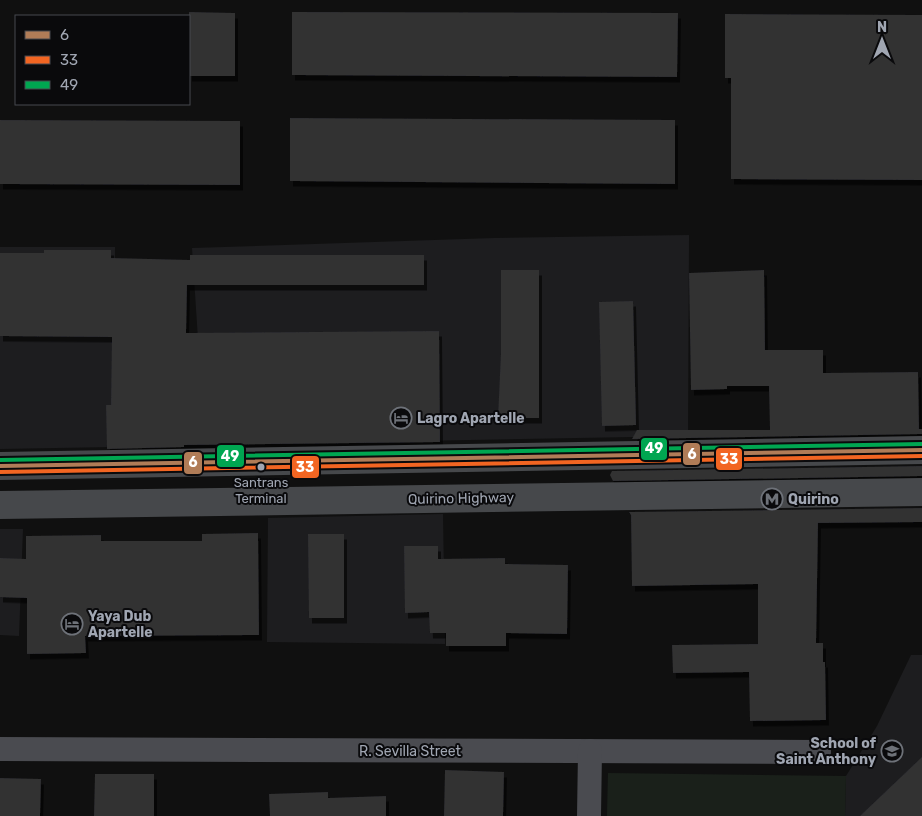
<svg xmlns="http://www.w3.org/2000/svg" width="922" height="816" viewBox="0 0 922 816" font-family="Rubik,sans-serif">
<defs>
<filter id="shadow"><feDropShadow dx="3" dy="5.5" stdDeviation="0" flood-color="#0009"/></filter>
</defs>
<rect width="100%" height="100%" fill="#101010"/>
<g fill="#1d1d1f">
<path d="M689 235 688 436 205 445 192 248 494 238Z"/>
<path d="M0 247H115L113 447 0 449Z"/>
<path d="M443 514 445 644 267 642 268 518Z"/>
<path d="M0 529H23L19 636 0 635Z"/>
<path d="M911 655H922V816H845L846 776 877 726Z"/>
</g>
<path fill="#1a201a" d="M608 773 846 776 845 816H607Z"/>
<g fill="#303033" filter="url(#shadow)">
<path d="M189 12 235 13V76H189Z"/>
<path d="M292 12 678 13 677 77 292 75Z"/>
<path d="M725 14 922 15V180L731 179V78H725Z"/>
<path d="M290 118 675 120V184L290 181Z"/>
<path d="M0 120 240 121V185L0 184Z"/>
<path d="M44 250H111V258L190 260V255H424V285H187L186 333 439 331 440 442 184 445V447L107 449 106 405H111L112 337 0 336V253H44Z"/>
<path d="M501 270H539V418H498L501 353Z"/>
<path d="M764 270 765 350H823V373L918 372 919 429H922V434L632 439 637 430H770L769 386H727V389L691 390 689 273Z"/>
<path d="M633 301 636 425 602 426 599 302Z"/>
<path d="M922 466V476L613 481 610 475 612 471Z"/>
<path d="M922 508V522L818 523 816 643H823V662H825L826 720 750 721 749 672 673 673 672 645 758 644V584L632 586 631 515 629 512Z"/>
<path d="M258 533 259 635 85 636 86 653 27 654V598L0 597V558L26 559V536L101 535V541H202V534Z"/>
<path d="M308 534H344V618H309Z"/>
<path d="M404 546H438V559L505 558V564L568 565 567 634 506 633V646H446V633H430L429 612 405 613Z"/>
<path d="M922 757V816H860Z"/>
<path d="M445 770 504 772 503 816H444Z"/>
<path d="M95 774H154V816H94Z"/>
<path d="M0 778 41 779 40 816H0Z"/>
<path d="M328 792V798L386 796V816H270L269 794Z"/>
</g>
<g fill="none" stroke-linecap="round" stroke-linejoin="round">
<g stroke="#4a4b50" stroke-width="24">
<path d="M0 749 819 752"/>
<path d="M589 816 590 751"/>
</g>
<g stroke="#46484b" stroke-width="28">
<path d="M0 466 922 450"/>
<path d="M0 505 922 492"/>
</g>
<g stroke="#0a0a0c" stroke-width="8">
<path id="bus-1" d="M0 466 922 450"/>
</g>
<g stroke="#0a0a0c" stroke-width="8">
<path id="bus-2" d="M0 472 922 456"/>
</g>
<g stroke="#0a0a0c" stroke-width="8">
<path id="bus-3" d="M0 460 922 444"/>
</g>
<use href="#bus-1" stroke="#b07c57" stroke-width="4"/>
<use href="#bus-2" stroke="#f26522" stroke-width="4"/>
<use href="#bus-3" stroke="#00a651" stroke-width="4"/>
</g>
<defs>
<g id="hotel-ring" transform="scale(1.125)"><circle r="9.5" fill="#0a0a0c" stroke="#6e7279" stroke-width="1.5"/><path d="M-6-4.5h1.5V1H6V5H4.5V3h-9V5H-6ZM-4 0a1.8 1.8 0 1 1 3.6 0ZM.5 0V-2.5h3Q6-2.5 6 0Z" fill="#6e7279"/></g>
<g id="metro-ring" transform="scale(1.125)"><circle r="9.5" fill="#0a0a0c" stroke="#6e7279" stroke-width="1.5"/><path d="M-5.5 5V-5H-3L0 0L3-5H5.5V5H3V-.5L0 4L-3-.5V5Z" fill="#6e7279"/></g>
<g id="school-ring" transform="scale(1.125)"><circle r="9.5" fill="#0a0a0c" stroke="#6e7279" stroke-width="1.5"/><path d="M0-5L7-2L0 1L-7-2ZM-4 1L0 2.5L4 1V4Q0 6-4 4Z" fill="#6e7279"/></g>
</defs>
<g fill-rule="evenodd">
<use href="#hotel-ring" x="401" y="418"/>
<use href="#metro-ring" x="772" y="499"/>
<use href="#hotel-ring" x="72" y="624"/>
<use href="#school-ring" x="892" y="751"/>
</g>
<circle fill="#a0a6b2" stroke="#0a0a0c" stroke-width="2" cx="261" cy="467" r="4.5"/>
<g text-anchor="middle" stroke-width="4" stroke-linejoin="round" paint-order="stroke">
<g font-size="13" fill="#a0a6b2" stroke="#0a0a0c">
<text x="261" y="487">Santrans<tspan x="261" dy="16">Terminal</tspan></text>
</g>
<g font-size="14" font-weight="bold" fill="#a0a6b2" stroke="#0a0a0c" text-anchor="start">
<text x="417" y="423">Lagro Apartelle</text>
<text x="788" y="504">Quirino</text>
<text x="88" y="621">Yaya Dub<tspan x="88" dy="16">Apartelle</tspan></text>
<text x="876" y="748" text-anchor="end">School of<tspan x="876" dy="16">Saint Anthony</tspan></text>
</g>
<g font-size="14" fill="#a0a6b2" stroke="#0a0a0c">
<text transform="translate(461 498) rotate(-1)" y="5">Quirino Highway</text>
<text x="410" y="756">R. Sevilla Street</text>
</g>
</g>
<g stroke="#0a0a0c" stroke-width="2">
<rect x="640" y="437" width="28" height="24" rx="5" fill="#00a651"/>
<rect x="682" y="442" width="19" height="24" rx="5" fill="#b07c57"/>
<rect x="216" y="444" width="29" height="24" rx="5" fill="#00a651"/>
<rect x="715" y="447" width="28" height="24" rx="5" fill="#f26522"/>
<rect x="183" y="451" width="20" height="24" rx="5" fill="#b07c57"/>
<rect x="291" y="455" width="29" height="24" rx="5" fill="#f26522"/>
</g>
<g font-size="14" text-anchor="middle" font-weight="bold" fill="#fff">
<text x="654" y="453">49</text>
<text x="692" y="459">6</text>
<text x="230" y="461">49</text>
<text x="729" y="464">33</text>
<text x="193" y="467">6</text>
<text x="305" y="472">33</text>
</g>
<rect x="15" y="15" width="175" height="90" fill="#0a0a0c" stroke="#46484e"/>
<rect x="25" y="31" width="25" height="8" fill="#b07c57" stroke="#46484e"/>
<text x="60" y="40" font-size="15" fill="#a0a6b2">6</text>
<rect x="25" y="56" width="25" height="8" fill="#f26522" stroke="#46484e"/>
<text x="60" y="65" font-size="15" fill="#a0a6b2">33</text>
<rect x="25" y="81" width="25" height="8" fill="#00a651" stroke="#46484e"/>
<text x="60" y="90" font-size="15" fill="#a0a6b2">49</text>
<g transform="translate(882 40)" stroke="#0a0a0c" stroke-width="4" paint-order="stroke">
<path d="M0-4L9 19L0 12L-9 19Z" fill="#a0a6b2"/>
<text y="-8" font-size="14" font-weight="bold" text-anchor="middle" fill="#a0a6b2">N</text>
</g>
</svg>
